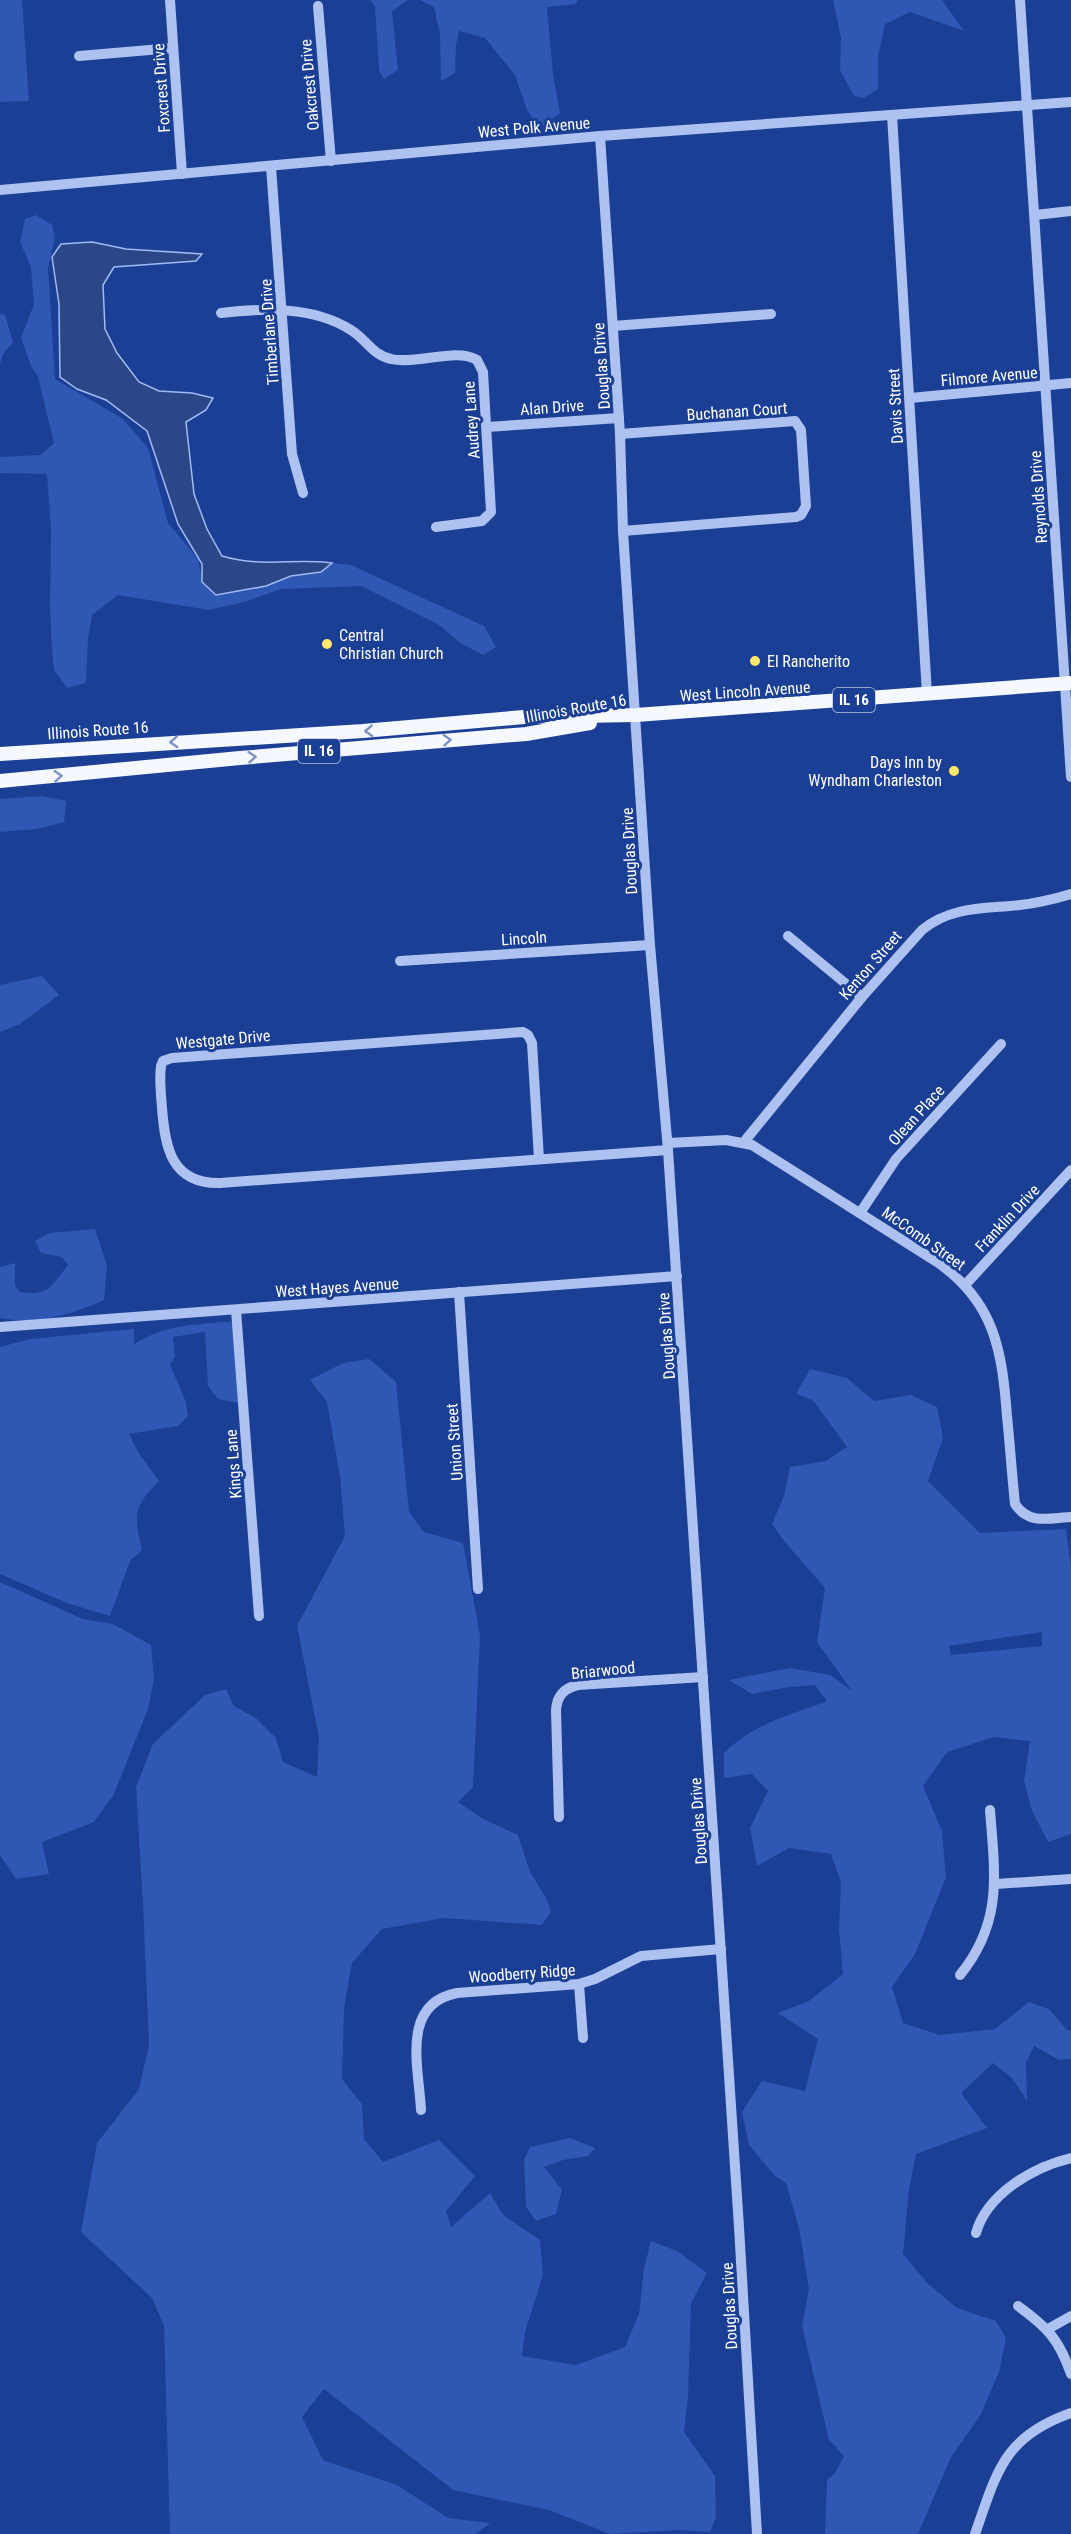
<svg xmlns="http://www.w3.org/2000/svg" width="1071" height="2534" viewBox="0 0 1071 2534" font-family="'Roboto Condensed',sans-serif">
<rect width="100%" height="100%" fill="#1a3f95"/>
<g fill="#2e58b3" fill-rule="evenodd">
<path d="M0 0H22L29 101 0 102Z"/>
<path d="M370 0H408L392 11 398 70 384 79 379 70 375 6Z"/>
<path d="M420 0H578L576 4 547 7 553 74 560 113 539 128 527 110 515 75 485 38 459 31 456 45 455 73 441 81 440 34 434 7Z"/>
<path d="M833 0H942L964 31 910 12 885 24 878 56V89L864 98 854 96 840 70 841 38Z"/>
<path d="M36 215 52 225 55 237 48 268 55 379 123 419 148 448 168 523 198 559 202 582 266 586 294 576 321 572 332 563 351 565 484 626 496 647 483 655 462 644 439 625 361 586 281 589 244 602 209 610 118 595 92 615 88 638 86 683 67 688 54 670 52 650 50 606 51 530 47 474 0 473V457L41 455 54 443 38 377 31 366 21 338 34 304 31 267 20 242 25 219Z"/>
<path d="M0 314 5 315 13 342 3 354 0 364Z"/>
<path d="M42 796 66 801 64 822 37 829 0 832V799Z"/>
<path d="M42 976 59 995 20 1024 0 1032V985Z"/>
<path d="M95 1229 107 1265 104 1300C72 1315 35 1325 0 1318V1267L15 1263V1285L20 1292C49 1297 51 1286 68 1265L62 1257 41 1253 35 1241 50 1233Z"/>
<path d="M235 1321 238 1403 218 1399 208 1386 205 1332 173 1337 175 1357 170 1365 186 1402 188 1416 178 1426 129 1434 138 1452 159 1481C133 1507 134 1515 142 1550L130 1561 110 1616 67 1603 0 1574V1347L30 1339 134 1329V1344C168 1323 196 1325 235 1321Z"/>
<path d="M369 1359 396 1382 409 1512 424 1532 463 1543 480 1635 473 1787 458 1802 483 1819 518 1835 530 1872 546 1898 551 1911 542 1925 444 1918 382 1929 352 1963 344 2008 342 2079 362 2104 364 2139 383 2162 439 2140 475 2176 446 2211 451 2227 490 2193 503 2215 540 2240 543 2275 525 2332 522 2356 576 2365 625 2347 639 2314 644 2268 651 2241 677 2251 707 2273 691 2303 688 2397 684 2432 715 2476 716 2518 710 2532 677 2530 610 2534 549 2510 453 2490 324 2389 302 2417 323 2460 397 2485 448 2518 490 2523 476 2534H170L164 2326 152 2298 81 2232 97 2143 139 2089 149 2045 143 1905 136 1787 153 1744 205 1695 226 1689 234 1706 257 1719 276 1738 283 1762 317 1777 319 1737 297 1626 345 1536 340 1476 327 1402 310 1380 343 1363Z"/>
<path d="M810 1369 847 1378 874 1401 911 1395 937 1407 943 1438 928 1481 980 1533 1066 1529 1071 1567V1834L1048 1842 1032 1811 1024 1781 1030 1741 994 1737 947 1752 923 1786 942 1831 946 1877 915 1954 892 1987 903 2023 940 2035 995 2029 1029 2002 1049 2009 1067 2030 1071 2031V2059L1059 2060 1034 2046 1026 2063 1027 2101 1012 2078 993 2063 961 2093 987 2128 916 2154 909 2189 903 2254 927 2283 957 2308 996 2321 1006 2338 999 2372 980 2416 951 2457 918 2534H825L827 2480 835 2473 844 2456 829 2440 802 2326 809 2289 799 2228 786 2183 774 2175 749 2145 742 2112 762 2081 805 2091 818 2039 778 2013 809 2001 843 1974 839 1929 841 1883 831 1854 789 1848 757 1866 750 1828 768 1791 752 1774 724 1778V1753C755 1723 788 1716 827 1701L815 1685 789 1687 752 1694 729 1680 790 1668 830 1675 852 1691 817 1642 825 1588 784 1541 772 1524 784 1496 790 1467 826 1461 847 1447 813 1400 796 1394ZM1042 1632V1646L951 1655 949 1646Z"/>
<path d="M0 1582 83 1619 113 1624 151 1645 154 1679 148 1709 114 1794 94 1822 42 1842 49 1874 16 1879 0 1855Z"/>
<path d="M570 2138 595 2148 588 2156 563 2160 544 2167 562 2190 556 2214 536 2221 526 2207 524 2160 530 2147Z"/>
</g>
<path fill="#2c4788" stroke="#a0bbf2" stroke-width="1.5" d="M92 242 126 249 202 254 196 261 114 267 103 285 105 329 117 353 139 382 159 391 192 393 213 398 206 410 186 422 194 494 207 529 222 556C262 568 292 558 332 563L321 572 291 576 266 586 216 595 202 582V564L178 524 147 431 106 400 77 389 60 377 59 304 52 257 61 244Z"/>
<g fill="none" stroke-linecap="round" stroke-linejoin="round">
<g stroke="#adc2f0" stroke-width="10">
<path d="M170 0 182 174"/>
<path d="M1020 0 1071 777"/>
<path d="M318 6 331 161"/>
<path d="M79 56 173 48"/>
<path d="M892 115 927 694"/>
<path d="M600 136 620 434 623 531 650 945 668 1150 739 2227 757 2534"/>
<path d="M271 167 292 454 303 493"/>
<path d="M0 190 600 136 1071 102"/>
<path d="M1035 215 1071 211"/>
<path d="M221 313C263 308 313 306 351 330 366 339 372 355 391 359 416 365 457 347 477 360L483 372 491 512 482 521 436 527"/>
<path d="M613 326 771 314"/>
<path d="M910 398 1071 383"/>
<path d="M487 427 619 418"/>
<path d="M620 434 795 421 801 430 806 506 801 515 796 517 623 531"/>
<path d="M788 936 862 997"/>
<path d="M400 961 650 945"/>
<path d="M744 1142 862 997 922 930C951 906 985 909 1020 905 1038 903 1054 899 1071 894"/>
<path d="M668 1143 726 1140 752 1145 937 1262C995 1302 1002 1351 1007 1416 1010 1446 1012 1475 1015 1504 1029 1525 1049 1518 1071 1517"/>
<path d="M539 1159 532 1043 528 1035 523 1032 172 1058 163 1061 161 1066C159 1079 161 1094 162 1108 165 1147 171 1184 220 1183L668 1150"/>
<path d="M860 1213 896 1159 1001 1044"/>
<path d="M965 1285 1071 1170"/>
<path d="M459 1292 478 1589"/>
<path d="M236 1310 259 1616"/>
<path d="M0 1327 677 1276"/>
<path d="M559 1817 556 1710C557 1696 564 1688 578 1685L703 1677"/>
<path d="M996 1884 1071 1879"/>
<path d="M960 1975C1003 1922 995 1875 990 1810"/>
<path d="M579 1984 583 2038"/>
<path d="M421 2110C419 2068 400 2004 457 1993L579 1984 595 1979 641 1956 721 1949"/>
<path d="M976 2233C987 2194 1033 2167 1071 2158"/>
<path d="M1018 2306C1047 2327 1059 2339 1071 2374"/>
<path d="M1048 2329 1071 2316"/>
<path d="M975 2534C997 2472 1003 2437 1071 2413"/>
</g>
<g stroke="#f5f8ff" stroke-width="14">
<path d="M0 754 363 731 524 717 636 715 1071 683"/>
<path d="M0 781 240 758 526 734 590 723"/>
</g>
</g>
<defs><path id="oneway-chevron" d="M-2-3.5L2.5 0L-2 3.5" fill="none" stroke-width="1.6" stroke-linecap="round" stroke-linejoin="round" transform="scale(1.5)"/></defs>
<g stroke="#7d92c5">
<use href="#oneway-chevron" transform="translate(369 731) rotate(176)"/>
<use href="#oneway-chevron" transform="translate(447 740) rotate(-5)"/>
<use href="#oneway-chevron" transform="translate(174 742) rotate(177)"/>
<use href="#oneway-chevron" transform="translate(252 757) rotate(-5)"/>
<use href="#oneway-chevron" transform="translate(58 776) rotate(-5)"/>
</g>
<g fill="#ffe86b" stroke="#1a3f95" stroke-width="2">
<circle cx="327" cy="644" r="6"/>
<circle cx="755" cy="661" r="6"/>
<circle cx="954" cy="771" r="6"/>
</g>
<g text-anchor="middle" stroke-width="6" stroke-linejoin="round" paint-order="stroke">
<g fill="#1a3f95" stroke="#bac5df" stroke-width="1.5">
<rect x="833" y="688" width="42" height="24" rx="4.5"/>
<rect x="298" y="739" width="42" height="24" rx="4.5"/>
</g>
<g font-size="15" font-weight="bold" fill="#fff">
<text x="854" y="705">IL 16</text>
<text x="319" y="756">IL 16</text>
</g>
<g font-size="16" fill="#fff" stroke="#1a3f95">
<text transform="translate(309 85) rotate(-95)" y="6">Oakcrest Drive</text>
<text transform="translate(161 88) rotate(-94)" y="6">Foxcrest Drive</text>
<text transform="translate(534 127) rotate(-5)" y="6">West Polk Avenue</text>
<text transform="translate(269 332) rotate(-94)" y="6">Timberlane Drive</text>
<text transform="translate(601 366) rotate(-94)" y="6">Douglas Drive</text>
<text transform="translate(989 376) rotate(-5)" y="6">Filmore Avenue</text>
<text transform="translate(895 406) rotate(-93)" y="6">Davis Street</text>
<text transform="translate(552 407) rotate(-4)" y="6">Alan Drive</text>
<text transform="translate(737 411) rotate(-4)" y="6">Buchanan Court</text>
<text transform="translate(471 420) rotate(-94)" y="6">Audrey Lane</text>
<text transform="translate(1038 497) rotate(-94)" y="6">Reynolds Drive</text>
<text transform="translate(745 691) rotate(-4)" y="6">West Lincoln Avenue</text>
<text transform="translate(576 708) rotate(-10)" y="6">Illinois Route 16</text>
<text transform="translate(98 730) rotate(-4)" y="6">Illinois Route 16</text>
<text transform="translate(629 851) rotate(-93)" y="6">Douglas Drive</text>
<text transform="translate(524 938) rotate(-4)" y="6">Lincoln</text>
<text transform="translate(870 965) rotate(-49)" y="6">Kenton Street</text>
<text transform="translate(223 1039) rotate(-5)" y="6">Westgate Drive</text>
<text transform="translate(916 1115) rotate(-48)" y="6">Olean Place</text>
<text transform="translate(1007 1218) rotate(-47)" y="6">Franklin Drive</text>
<text transform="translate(924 1238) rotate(35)" y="6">McComb Street</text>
<text transform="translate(337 1287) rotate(-4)" y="6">West Hayes Avenue</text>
<text transform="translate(666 1336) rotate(-94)" y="6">Douglas Drive</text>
<text transform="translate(454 1442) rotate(-94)" y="6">Union Street</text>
<text transform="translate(233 1464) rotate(-94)" y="6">Kings Lane</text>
<text transform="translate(603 1670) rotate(-6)" y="6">Briarwood</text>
<text transform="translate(698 1821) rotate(-94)" y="6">Douglas Drive</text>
<text transform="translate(522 1973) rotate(-4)" y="6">Woodberry Ridge</text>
<text transform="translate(729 2306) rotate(-93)" y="6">Douglas Drive</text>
</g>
<g font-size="16" fill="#fff" stroke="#1a3f95" text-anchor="start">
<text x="339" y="641">Central<tspan x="339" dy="18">Christian Church</tspan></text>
<text x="767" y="667">El Rancherito</text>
<text x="942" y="768" text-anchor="end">Days Inn by<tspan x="942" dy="18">Wyndham Charleston</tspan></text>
</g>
</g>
</svg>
